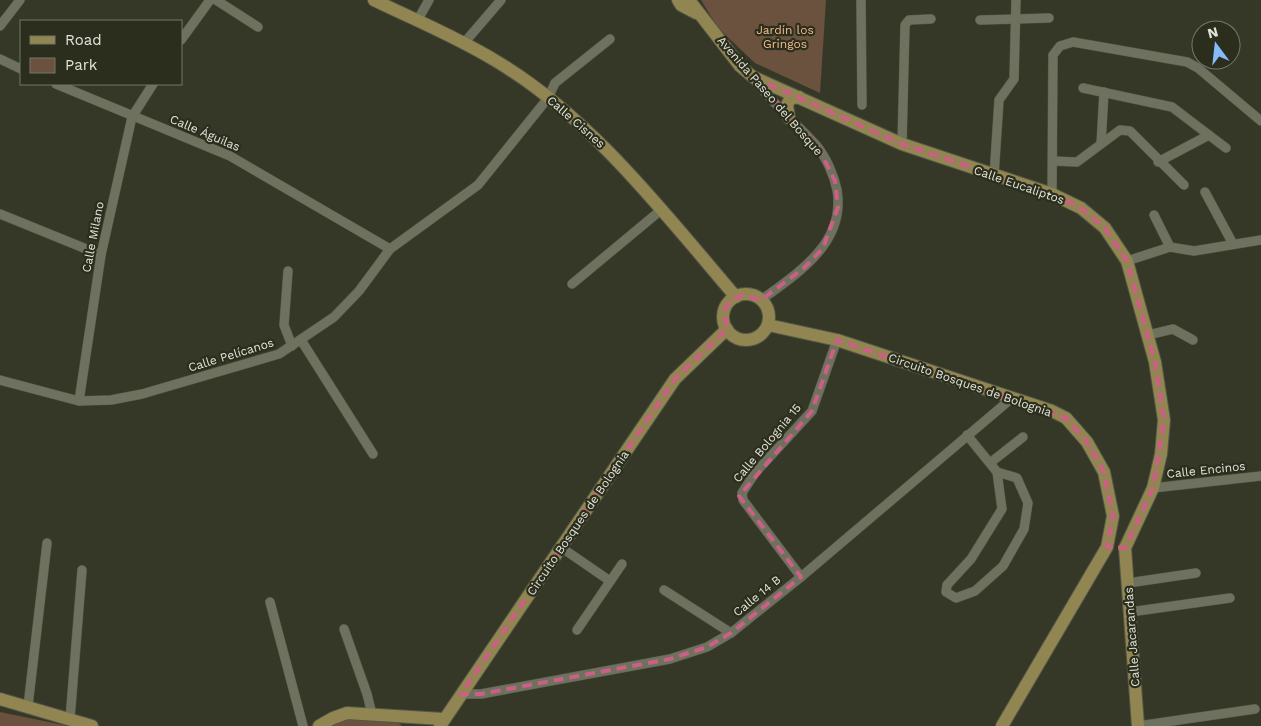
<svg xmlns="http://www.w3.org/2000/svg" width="1261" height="726" viewBox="0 0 1261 726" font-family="'Work Sans',sans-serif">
<rect width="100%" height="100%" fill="#353827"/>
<g fill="#6b523e">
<path d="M701 0H826L820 93 755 63 718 28Z"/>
<path d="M0 712 68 726H0Z"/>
<path d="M332 714 396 721 402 726H311Z"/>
</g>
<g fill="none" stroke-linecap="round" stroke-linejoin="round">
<g stroke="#545648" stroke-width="10">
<g id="street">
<path d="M216 0 258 27"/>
<path d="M861 0 862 105"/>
<path d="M980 20 1049 18"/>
<path d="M417 21 429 0"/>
<path d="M0 26 20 0"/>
<path d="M181 40 210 0"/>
<path d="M464 43 501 0"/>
<path d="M0 59 21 69"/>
<path d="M753 78C772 103 795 122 816 145 826 157 834 175 837 190 846 243 798 273 761 300"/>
<path d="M56 84 230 156 390 249"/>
<path d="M1083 88 1172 107 1226 148"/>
<path d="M902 144 905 25 909 20 931 19"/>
<path d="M1101 144 1104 92"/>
<path d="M1053 161 1077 162 1120 130 1130 131 1184 185"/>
<path d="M1158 162 1209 135"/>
<path d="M994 176 999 100 1014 79 1016 0"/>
<path d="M1205 192 1233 244"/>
<path d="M1052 194 1053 55 1060 46 1073 42 1187 62 1198 68 1261 121"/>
<path d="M0 214 101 255"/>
<path d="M1154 215 1170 247"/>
<path d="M1127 261 1170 247 1194 251 1261 240"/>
<path d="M288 271 284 325 292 346"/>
<path d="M572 284 661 210"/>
<path d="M1148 335 1173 329 1193 340"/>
<path d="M301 340 373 454"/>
<path d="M0 380 79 401 111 400 142 394 279 354 334 317 359 291 390 249 478 185 548 98 555 83 610 39"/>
<path d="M79 401 101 255 132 117 153 84"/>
<path d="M967 435 997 472 1002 509 971 559 947 585 946 592 956 598 975 591 1003 566 1024 529 1028 503 1017 478 997 472"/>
<path d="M990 463 1023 437"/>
<path d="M1153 488 1261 476"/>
<path d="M562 548 610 581"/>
<path d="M801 577 743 500 742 493 755 473 812 411 837 340"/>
<path d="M1128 583 1196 573"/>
<path d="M664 590 731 633"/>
<path d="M270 602 303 726"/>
<path d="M1130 612 1230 598"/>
<path d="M344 629 367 694 372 714"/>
<path d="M577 630 622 564"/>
<path d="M461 694H481L670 659 707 647 731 633 801 577 1012 398"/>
<path d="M28 706 47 543"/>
<path d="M70 719 82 570"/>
<path d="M1138 726 1255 709"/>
</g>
</g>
<g stroke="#545648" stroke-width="14">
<g id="secondary">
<path d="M374 0C415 20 457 37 496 61 593 119 663 212 736 297"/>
<path d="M678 0 681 5 696 13"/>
<path d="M689 0 740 66 753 77 902 144 1052 194 1081 208 1105 228 1127 261 1155 362 1164 420 1161 454 1153 488 1125 548"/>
<path d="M789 118 787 105 790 99 799 97"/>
<circle cx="746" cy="317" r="23"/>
<path d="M768 325 837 340 1052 411 1066 418 1087 442 1104 472 1113 516 1107 547 1002 726"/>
<path d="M1125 548 1138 726"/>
<path d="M0 699 92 726"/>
<path d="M319 726 333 718 347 713 443 719"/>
<path d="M440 726 675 379 727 329"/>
</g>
</g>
<use href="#street" stroke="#6e715e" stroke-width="9"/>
<use href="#secondary" stroke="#918552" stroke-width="12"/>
</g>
<path fill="none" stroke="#cd5f87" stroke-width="4" stroke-dasharray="10 6" stroke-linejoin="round" d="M753 77 902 144 1052 194 1081 208 1105 228 1127 261 1155 362 1164 420 1153 488 1125 548 1107 547 1113 516 1104 472 1087 442 1066 418 837 340 812 411 739 496 801 577 731 633 707 647 670 659 481 694H461L675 379 727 329 724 310 731 300 743 295 761 300 804 268 823 248 838 207 835 181 818 147Z"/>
<g text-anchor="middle" stroke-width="4.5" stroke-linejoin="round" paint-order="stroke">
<g font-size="12" fill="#f6bb8b" stroke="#2b2e1d">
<text x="785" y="34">Jardín los<tspan x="785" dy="14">Gringos</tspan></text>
</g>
<g font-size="12" fill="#e2e4d9" stroke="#2b2e1d">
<text transform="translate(770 96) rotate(49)" y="4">Avenida Paseo del Bosque</text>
<text transform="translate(576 122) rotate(41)" y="4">Calle Cisnes</text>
<text transform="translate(205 133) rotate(23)" y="4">Calle Águilas</text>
<text transform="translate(1019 185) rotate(19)" y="4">Calle Eucaliptos</text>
<text transform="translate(93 237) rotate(-79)" y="4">Calle Milano</text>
<text transform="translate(231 355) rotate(-17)" y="4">Calle Pelícanos</text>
<text transform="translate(970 385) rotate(19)" y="4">Circuito Bosques de Bolognia</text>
<text transform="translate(767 443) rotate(-50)" y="4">Calle Bolognia 15</text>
<text transform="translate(1206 470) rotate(-6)" y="4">Calle Encinos</text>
<text transform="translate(578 523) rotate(-56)" y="4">Circuito Bosques de Bolognia</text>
<text transform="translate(757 596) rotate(-39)" y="4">Calle 14 B</text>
<text transform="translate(1132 637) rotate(-94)" y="4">Calle Jacarandas</text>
</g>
</g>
<rect x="20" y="20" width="162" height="65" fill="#2b2e1d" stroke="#747768"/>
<rect x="30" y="36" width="25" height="8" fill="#918552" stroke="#747768"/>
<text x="65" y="45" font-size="15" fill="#e2e4d9">Road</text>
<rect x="30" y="58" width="25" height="15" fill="#6b523e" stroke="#747768"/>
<text x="65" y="70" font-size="15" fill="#e2e4d9">Park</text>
<g transform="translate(1216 45) rotate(345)"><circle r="24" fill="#2b2e1d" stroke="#747768"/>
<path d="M0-4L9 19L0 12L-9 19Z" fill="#85bbfb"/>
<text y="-8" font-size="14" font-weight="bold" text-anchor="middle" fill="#e2e4d9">N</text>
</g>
</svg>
